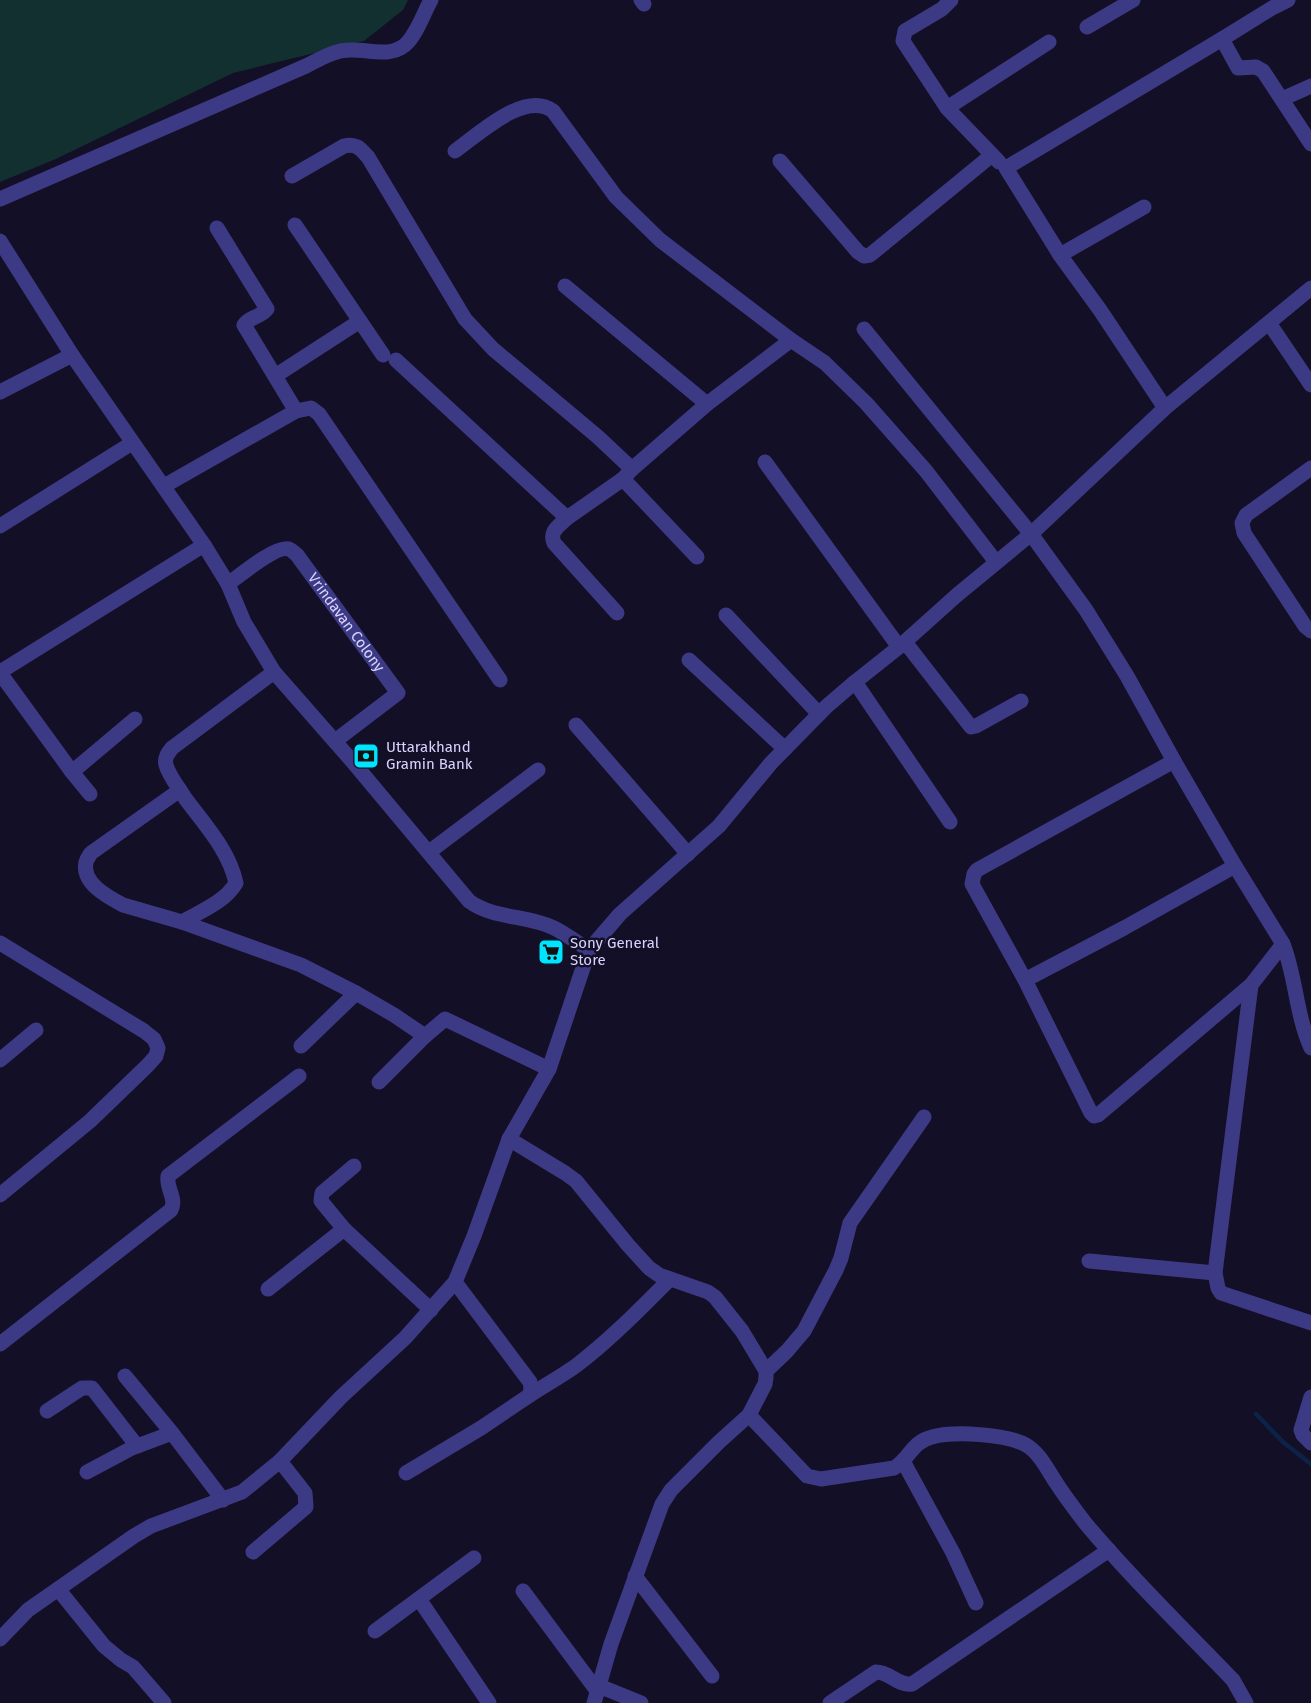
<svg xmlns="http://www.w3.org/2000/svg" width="1311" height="1703" viewBox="0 0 1311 1703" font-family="'Fira Sans',sans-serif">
<rect width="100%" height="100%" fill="#130f26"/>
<path fill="#12302f" d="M0 0H408L403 10 364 41 233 73 56 159 0 182Z"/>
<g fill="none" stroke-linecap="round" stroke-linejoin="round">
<path stroke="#0c2248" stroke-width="4.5" d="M1256 1414 1283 1442 1311 1464"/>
<g stroke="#3d3a85" stroke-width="15">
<path d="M641 0 644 4"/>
<path d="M951 0 942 9 905 31 903 41 947 108 999 162"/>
<path d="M1087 27 1133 0"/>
<path d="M1222 39 1238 68 1256 67 1263 71 1311 144"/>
<path d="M1282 99 1311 86"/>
<path d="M947 108 1049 42"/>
<path d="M455 151C479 134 525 90 553 111L616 197 660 240 791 340 825 363 866 403 926 471 996 562"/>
<path d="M780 161 858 252 864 256 870 255 992 155"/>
<path d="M292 176 344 146C356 143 360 148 368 157L465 319 493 349 598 437 632 469"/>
<path d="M0 199 306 66C320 59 334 50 350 50 368 49 389 58 405 45 417 34 423 14 431 0"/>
<path d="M295 225 383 355"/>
<path d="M217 228 267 309C261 317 249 317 244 325L296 411"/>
<path d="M0 241 72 355 204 545"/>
<path d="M1060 255 1144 207"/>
<path d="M565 286 707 404"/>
<path d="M1269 323 1311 385"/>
<path d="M864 329 1031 534 1086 610 1127 676 1174 761 1235 866 1283 944C1296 977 1296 1015 1311 1048"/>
<path d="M396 360 567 518 623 479 632 469 707 404 791 340"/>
<path d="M275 376 360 321"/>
<path d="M0 392 72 355"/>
<path d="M1165 408 1100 310 1060 255 1006 168 1222 39 1272 8 1288 0"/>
<path d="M765 462 899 647"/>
<path d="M1311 468 1246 515 1242 523 1244 533 1305 626 1311 631"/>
<path d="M623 479 697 557"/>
<path d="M164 486 296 411 311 408 319 414 500 680"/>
<path d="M567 518C559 526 549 531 554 543L617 613"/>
<path d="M0 526 132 443"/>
<path id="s1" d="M228 584C239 576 276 545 289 549 292 550 294 553 297 555L398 693 335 741"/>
<path d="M726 615 819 714"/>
<path d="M905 642 971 727 976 726 1021 701"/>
<path d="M689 660 785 749"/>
<path d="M0 672 204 545 228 584 244 622 274 672 352 761 469 901C493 919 527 915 554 928 566 934 578 943 589 950"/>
<path d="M274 672 172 748C168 753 164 758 166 765 169 776 179 788 185 798 204 824 229 850 236 883 225 902 201 911 182 922L301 965 356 993"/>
<path d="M0 673 72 772 90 794"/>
<path d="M855 682 950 822"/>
<path d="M576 725 688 854"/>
<path d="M1174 761 977 870 974 874 972 884 1025 980 1124 928 1235 866"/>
<path d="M72 772 135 719"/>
<path d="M180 790 91 853C89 856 87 859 86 862 81 883 108 897 123 905L182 922"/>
<path d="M429 852 538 770"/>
<path d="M0 943 144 1031 154 1039 158 1048 156 1056 148 1065 90 1121 0 1195"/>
<path d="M1283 944 1251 985 1215 1273 1218 1288 1221 1293 1311 1323"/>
<path d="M1025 980 1091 1113 1094 1116 1098 1115 1251 985"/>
<path d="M301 1046 356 993 394 1015 425 1036 445 1019 549 1069"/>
<path d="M0 1060 36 1030"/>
<path d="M379 1082 425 1036"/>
<path d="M509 1139 565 1173 576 1181 628 1245 649 1268 659 1275 708 1292 715 1297 742 1331 766 1371V1378L765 1384 749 1415 719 1442 671 1490 662 1504 611 1644 594 1703"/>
<path d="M354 1166 322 1193 321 1201 344 1229 431 1310"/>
<path d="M1089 1261 1215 1273"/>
<path d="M268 1289 344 1229"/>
<path d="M0 1344 171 1210C177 1198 166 1189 168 1176L299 1076"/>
<path d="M766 1371 787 1351 804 1331 836 1270 841 1258 850 1223 924 1117"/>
<path d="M125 1376 172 1433 223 1500"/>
<path d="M530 1395C545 1385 562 1376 577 1365 611 1339 640 1309 670 1279"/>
<path d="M1311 1397 1301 1430 1303 1435 1311 1443"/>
<path d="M47 1411 82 1388H92L137 1446"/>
<path d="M749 1415 807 1476 821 1479 894 1468C910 1459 911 1442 932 1437 954 1431 1006 1434 1026 1445 1040 1453 1048 1471 1057 1484 1066 1498 1076 1511 1086 1524 1132 1579 1184 1629 1233 1680L1246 1703"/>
<path d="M903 1461 953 1553 976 1603"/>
<path d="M87 1472 132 1448 172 1433"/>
<path d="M406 1473 481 1428 530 1395 531 1387 530 1382 455 1282"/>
<path d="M253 1552 306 1507 305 1493 280 1461"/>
<path d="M635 1576 712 1676"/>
<path d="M58 1589 104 1646 121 1660 133 1667 164 1703"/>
<path d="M523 1591 598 1692"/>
<path d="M419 1599 489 1703"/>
<path d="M375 1631 474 1558"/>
<path d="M0 1639 28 1610 134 1536 151 1526 242 1492 280 1461 341 1397 405 1338 455 1282 474 1236 509 1139 549 1069 589 950 620 914 719 826 771 763 827 706 855 682 899 647 957 595 1031 534 1165 408 1311 288"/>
<path d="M599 1686 641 1703"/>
<path d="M830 1703 876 1672C890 1672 898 1686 912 1684L1109 1550"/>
</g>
</g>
<defs>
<g id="bank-square" transform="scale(1.35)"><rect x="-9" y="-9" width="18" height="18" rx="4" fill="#00e5ff" stroke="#130f26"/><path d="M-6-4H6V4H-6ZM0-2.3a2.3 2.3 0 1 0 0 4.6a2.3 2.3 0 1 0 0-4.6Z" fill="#111"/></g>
<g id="supermarket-square" transform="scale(1.35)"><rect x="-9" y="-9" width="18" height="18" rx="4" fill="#00e5ff" stroke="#130f26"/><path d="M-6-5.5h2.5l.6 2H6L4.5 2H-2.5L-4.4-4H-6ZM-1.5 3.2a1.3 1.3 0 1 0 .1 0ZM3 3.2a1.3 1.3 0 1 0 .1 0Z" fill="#111"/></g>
</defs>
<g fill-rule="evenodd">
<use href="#bank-square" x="366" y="756"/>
<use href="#supermarket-square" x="551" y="952"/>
</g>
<g text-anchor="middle" stroke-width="5" stroke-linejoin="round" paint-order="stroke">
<g font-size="15" fill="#d9d4ff" stroke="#130f26">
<text dy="5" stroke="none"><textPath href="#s1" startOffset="165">Vrindavan Colony</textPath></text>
</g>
<g font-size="15" fill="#d9d4ff" stroke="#130f26" text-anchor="start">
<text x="386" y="752">Uttarakhand<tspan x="386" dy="17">Gramin Bank</tspan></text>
<text x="570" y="948">Sony General<tspan x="570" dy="17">Store</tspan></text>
</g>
</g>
</svg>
